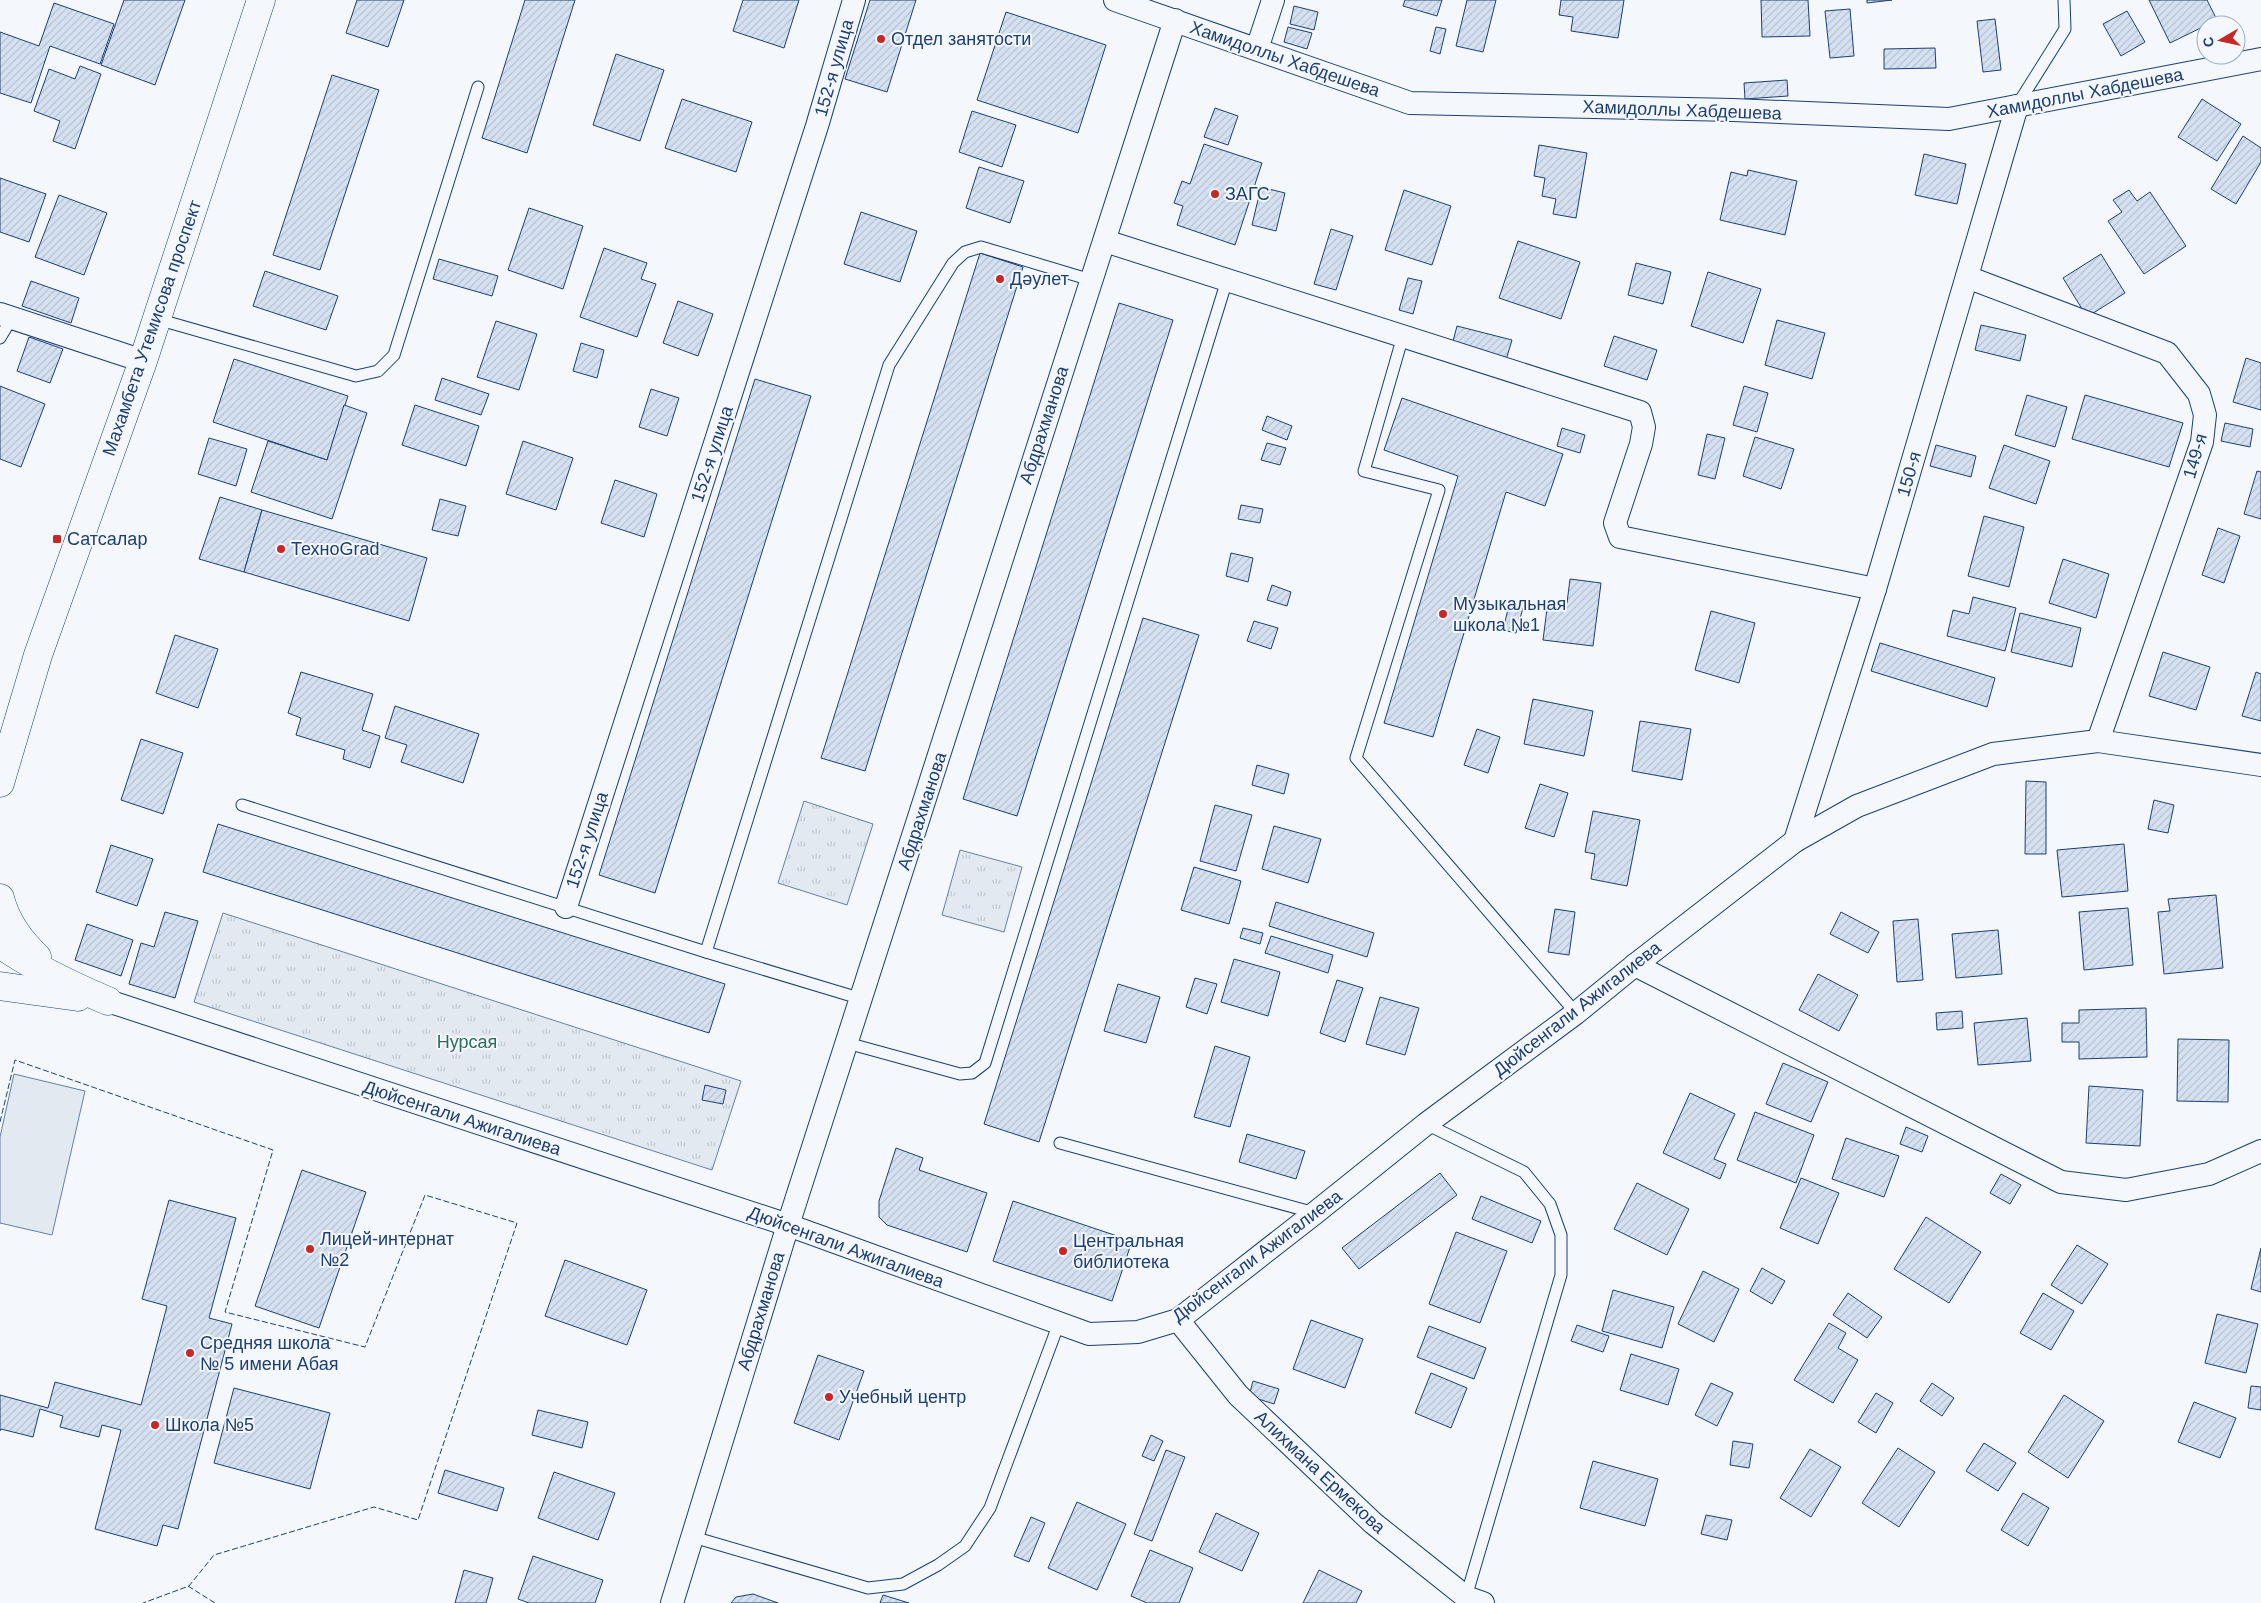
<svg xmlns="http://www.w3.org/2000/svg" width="2261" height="1603" viewBox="0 0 2261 1603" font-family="Helvetica,sans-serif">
<defs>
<pattern id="grass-tufts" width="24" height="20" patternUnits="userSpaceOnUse" patternTransform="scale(1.25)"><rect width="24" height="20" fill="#e3e9f0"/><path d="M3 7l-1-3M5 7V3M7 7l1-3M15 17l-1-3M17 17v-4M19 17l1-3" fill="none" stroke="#c2c9d1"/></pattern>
<pattern id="building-hatch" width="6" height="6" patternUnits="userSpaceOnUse" patternTransform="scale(1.25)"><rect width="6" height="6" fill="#d5e0f0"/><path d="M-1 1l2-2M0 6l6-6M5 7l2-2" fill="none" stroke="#b6c1d1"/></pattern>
</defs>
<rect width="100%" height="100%" fill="#f4f7fb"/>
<g fill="url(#grass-tufts)" stroke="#687fa3">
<path d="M804 801 873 824 847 905 778 883Z"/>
<path d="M960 850 1022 867 1004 932 942 915Z"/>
<path d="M223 913 741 1081 712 1170 194 1002Z"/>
</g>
<path fill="#e3e9f0" stroke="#687fa3" d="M14 1074 85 1091 52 1235 0 1223V1137Z"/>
<g fill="url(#building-hatch)" stroke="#1d3f73">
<path d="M124 0H185L155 85 101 65Z"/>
<path d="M357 0H404L388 47 346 33Z"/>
<path d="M525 0H575L527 153 482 138Z"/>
<path d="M743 0H799L784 48 733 31Z"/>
<path d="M870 0H916L887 92 845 79Z"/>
<path d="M1405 0H1442L1437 16 1403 6Z"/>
<path d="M1467 0H1496L1483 52 1456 46Z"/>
<path d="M1561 0H1624L1618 38 1571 31 1573 17 1559 15Z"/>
<path d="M1761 0H1808L1810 36 1762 37Z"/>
<path d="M1867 0H1892L1867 3Z"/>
<path d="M2149 0H2207L2217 20 2170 43Z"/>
<path d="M54 3 114 24 100 64 50 46 31 103 0 93V32L39 46Z"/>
<path d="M1294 6 1318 12 1314 30 1290 24Z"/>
<path d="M1850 9 1854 56 1830 58 1825 11Z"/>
<path d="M2127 11 2145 42 2121 56 2103 24Z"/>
<path d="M1006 12 1106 45 1078 133 977 100Z"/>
<path d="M1995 19 2001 70 1983 72 1977 21Z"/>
<path d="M1288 27 1312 33 1307 49 1284 42Z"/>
<path d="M1436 27 1446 29 1440 54 1430 51Z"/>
<path d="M1935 48 1936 68 1884 69V49Z"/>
<path d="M616 54 664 70 640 141 593 125Z"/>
<path d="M80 66 101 74 75 149 53 141 60 121 34 111 49 69 75 79Z"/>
<path d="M332 75 379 90 320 270 273 255Z"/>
<path d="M1787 80 1788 96 1745 99 1744 83Z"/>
<path d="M682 99 752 122 736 172 665 148Z"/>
<path d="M2202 99 2241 124 2217 161 2178 137Z"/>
<path d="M1215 108 1238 116 1228 145 1204 137Z"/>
<path d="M972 111 1016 125 1002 167 959 152Z"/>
<path d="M2243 136 2261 148V162L2236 204 2211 189Z"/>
<path d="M1204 144 1262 163 1235 245 1177 225 1183 206 1174 203 1182 181 1190 184Z"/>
<path d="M1539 145 1587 153 1576 218 1553 214 1556 199 1542 196 1545 178 1534 176Z"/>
<path d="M1924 154 1966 164 1957 204 1915 195Z"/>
<path d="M979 167 1024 181 1010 223 966 208Z"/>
<path d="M1748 170 1797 181 1785 235 1720 220 1731 172 1747 176Z"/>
<path d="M0 178 46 194 29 242 0 232Z"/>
<path d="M1261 187 1285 193 1276 231 1252 225Z"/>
<path d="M1404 190 1451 206 1432 265 1385 250Z"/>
<path d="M2129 190 2137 201 2150 192 2186 246 2144 274 2108 221 2122 212 2113 200Z"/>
<path d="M59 195 107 213 84 275 35 257Z"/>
<path d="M529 208 583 226 563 289 508 270Z"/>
<path d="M861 212 917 231 900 282 844 264Z"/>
<path d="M1331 229 1353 236 1336 290 1314 284Z"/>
<path d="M1518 241 1580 262 1561 319 1499 298Z"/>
<path d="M604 248 647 263 641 279 656 284 637 337 580 317Z"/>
<path d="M980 253 1023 267 865 771 821 758Z"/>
<path d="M2101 254 2125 293 2087 317 2063 278Z"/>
<path d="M439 259 498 276 492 296 433 279Z"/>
<path d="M1636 263 1671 272 1663 304 1628 295Z"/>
<path d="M265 271 338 296 326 330 253 306Z"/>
<path d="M1708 272 1761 289 1743 343 1691 326Z"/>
<path d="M1408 278 1422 281 1413 314 1399 310Z"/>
<path d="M31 281 79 298 71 323 22 306Z"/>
<path d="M678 301 713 314 698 356 663 343Z"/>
<path d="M1119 303 1173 320 1017 816 963 799Z"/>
<path d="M1777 320 1825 333 1812 379 1765 365Z"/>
<path d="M496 321 537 334 519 390 477 377Z"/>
<path d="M1981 325 2026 335 2020 361 1975 350Z"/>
<path d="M1457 326 1512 340 1506 360 1452 345Z"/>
<path d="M1614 336 1657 350 1647 380 1604 366Z"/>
<path d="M29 337 63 349 50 383 17 371Z"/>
<path d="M581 343 604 350 597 378 573 371Z"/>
<path d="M2246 358 2261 363V410L2233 402Z"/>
<path d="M234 359 348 396 327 460 213 422Z"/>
<path d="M442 378 489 394 481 415 435 400Z"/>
<path d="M755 379 811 396 655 893 599 875Z"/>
<path d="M0 386 45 404 21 467 0 459Z"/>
<path d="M1744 386 1768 393 1757 432 1733 425Z"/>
<path d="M651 389 679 398 667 436 639 427Z"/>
<path d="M2027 395 2067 407 2055 447 2015 435Z"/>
<path d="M2085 395 2183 423 2169 467 2072 439Z"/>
<path d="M1402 398 1563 454 1545 506 1506 492 1433 737 1384 723 1458 476 1384 450Z"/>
<path d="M344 405 367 413 332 519 251 492 268 441 327 460Z"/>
<path d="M415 405 479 426 466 466 402 445Z"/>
<path d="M1267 416 1292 426 1287 440 1262 430Z"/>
<path d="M2225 423 2253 429 2250 447 2221 441Z"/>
<path d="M1562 428 1585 435 1580 453 1557 446Z"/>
<path d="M1707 434 1725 438 1715 479 1698 475Z"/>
<path d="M1755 437 1794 449 1781 489 1743 476Z"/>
<path d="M209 438 247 449 236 486 198 474Z"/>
<path d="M523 441 573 458 556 510 506 494Z"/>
<path d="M1267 443 1286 448 1280 465 1261 460Z"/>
<path d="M1936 445 1976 456 1971 477 1930 466Z"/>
<path d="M2004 445 2050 461 2036 504 1989 488Z"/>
<path d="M2257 471 2261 472V519L2244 514Z"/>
<path d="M615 480 657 494 644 537 601 523Z"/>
<path d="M220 497 262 510 244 572 199 559Z"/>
<path d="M440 499 466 506 458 536 432 530Z"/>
<path d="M1241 505 1263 509 1260 523 1238 519Z"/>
<path d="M262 510 427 558 409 621 244 572Z"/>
<path d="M1984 516 2024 527 2009 587 1968 576Z"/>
<path d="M2218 528 2240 536 2224 583 2202 575Z"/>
<path d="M1231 553 1253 558 1248 582 1226 576Z"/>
<path d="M2063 559 2109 574 2096 618 2049 603Z"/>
<path d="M1570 579 1601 583 1593 646 1543 640 1548 601 1567 603Z"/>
<path d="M1272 585 1291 592 1287 606 1267 600Z"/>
<path d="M1973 597 2016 608 2005 651 1947 636 1953 610 1969 614Z"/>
<path d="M1509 605 1523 608 1516 633 1503 630Z"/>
<path d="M1711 611 1755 623 1739 683 1695 670Z"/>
<path d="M2020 613 2081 628 2072 667 2011 652Z"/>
<path d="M1143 618 1199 635 1039 1142 984 1124Z"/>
<path d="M1254 621 1278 628 1271 649 1247 641Z"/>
<path d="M175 635 218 649 198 708 156 693Z"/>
<path d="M1880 643 1995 678 1987 707 1871 671Z"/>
<path d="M2163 652 2210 667 2196 710 2149 696Z"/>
<path d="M301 672 373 694 362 730 380 736 370 768 343 759 345 750 296 735 301 718 288 713Z"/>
<path d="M2256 672 2261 674V721L2242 716Z"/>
<path d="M1533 699 1593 711 1584 756 1524 744Z"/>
<path d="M395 706 479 734 463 783 401 762 407 745 385 738Z"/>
<path d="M1640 721 1691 729 1682 780 1632 771Z"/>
<path d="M1477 729 1500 737 1488 773 1464 765Z"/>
<path d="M141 739 183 753 163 814 121 800Z"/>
<path d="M1257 765 1289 774 1284 794 1252 785Z"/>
<path d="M2026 781 2046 782V854H2025Z"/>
<path d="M1540 784 1568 793 1554 837 1525 828Z"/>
<path d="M2154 800 2174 805 2168 833 2148 829Z"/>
<path d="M1215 805 1252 815 1236 871 1200 861Z"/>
<path d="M1593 811 1640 820 1627 886 1591 879 1595 854 1585 852Z"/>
<path d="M218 824 725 984 709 1033 203 872Z"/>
<path d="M1274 826 1321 839 1308 883 1262 869Z"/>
<path d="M2124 844 2128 891 2062 897 2057 850Z"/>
<path d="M111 845 153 859 137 906 96 892Z"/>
<path d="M1194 867 1241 881 1229 924 1181 910Z"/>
<path d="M2216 895 2223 968 2164 974 2158 912 2170 911 2168 899Z"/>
<path d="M1276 902 1374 933 1367 957 1269 926Z"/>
<path d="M2128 908 2133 965 2084 970 2079 912Z"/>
<path d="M1555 909 1575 912 1569 955 1548 952Z"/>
<path d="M165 912 198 921 175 998 129 984 141 943 154 947Z"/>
<path d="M1841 912 1879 932 1868 953 1830 934Z"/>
<path d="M1918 919 1923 980 1897 982 1893 921Z"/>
<path d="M87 924 133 940 121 976 75 960Z"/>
<path d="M1243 928 1263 933 1260 944 1240 938Z"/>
<path d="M1998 930 2002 974 1956 978 1952 934Z"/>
<path d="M1271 936 1333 955 1328 973 1265 953Z"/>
<path d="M1234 959 1280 972 1268 1016 1221 1002Z"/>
<path d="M1818 974 1858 995 1839 1031 1799 1010Z"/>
<path d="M1195 978 1217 984 1207 1014 1186 1007Z"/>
<path d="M1337 980 1363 988 1345 1042 1320 1033Z"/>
<path d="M1118 984 1160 997 1146 1043 1104 1031Z"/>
<path d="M1380 997 1419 1008 1405 1055 1366 1044Z"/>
<path d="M2146 1008 2147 1057 2079 1059V1042H2062V1023H2079V1010Z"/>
<path d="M1962 1011 1963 1028 1937 1030 1936 1013Z"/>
<path d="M2027 1018 2031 1061 1978 1065 1974 1023Z"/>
<path d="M2178 1039 2229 1040 2228 1102 2177 1101Z"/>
<path d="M1215 1046 1250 1057 1230 1127 1194 1117Z"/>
<path d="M1783 1063 1828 1082 1811 1122 1766 1104Z"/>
<path d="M705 1085 726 1090 723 1104 702 1100Z"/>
<path d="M2089 1086 2143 1090 2140 1146 2086 1143Z"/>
<path d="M1690 1093 1735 1114 1714 1159 1726 1164 1720 1179 1663 1153Z"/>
<path d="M1755 1112 1814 1135 1796 1183 1737 1160Z"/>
<path d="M1906 1127 1928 1136 1922 1152 1900 1144Z"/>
<path d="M1247 1134 1305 1151 1296 1179 1239 1162Z"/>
<path d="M1846 1138 1899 1156 1884 1197 1832 1179Z"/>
<path d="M896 1148 923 1158 919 1170 987 1193 967 1252 887 1225 879 1217V1201Z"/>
<path d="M302 1170 366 1192 319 1328 255 1306Z"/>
<path d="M1440 1173 1457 1195 1359 1269 1342 1248Z"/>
<path d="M2001 1174 2021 1185 2010 1204 1990 1193Z"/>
<path d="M1801 1178 1839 1193 1818 1244 1780 1228Z"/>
<path d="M1637 1183 1689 1209 1667 1255 1614 1229Z"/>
<path d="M1481 1196 1541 1221 1532 1243 1472 1219Z"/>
<path d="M169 1200 236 1218 209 1318 232 1324 178 1529 163 1525 157 1546 95 1529 121 1430 102 1425 99 1437 60 1427 63 1416 40 1409 33 1437 1 1429 0 1431V1395L48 1408 55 1382 141 1405 167 1306 142 1299Z"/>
<path d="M1013 1201 1132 1241 1112 1301 993 1261Z"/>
<path d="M1926 1217 1981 1252 1949 1303 1894 1269Z"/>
<path d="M1456 1232 1507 1251 1480 1323 1429 1304Z"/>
<path d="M2077 1245 2108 1264 2082 1304 2051 1285Z"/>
<path d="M2261 1248V1292L2251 1289Z"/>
<path d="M565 1260 647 1290 627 1345 545 1316Z"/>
<path d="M1762 1268 1785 1281 1772 1304 1750 1291Z"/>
<path d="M1703 1271 1739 1289 1714 1342 1678 1324Z"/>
<path d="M1613 1290 1674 1307 1662 1348 1602 1331Z"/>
<path d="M1848 1293 1882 1317 1867 1338 1833 1315Z"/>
<path d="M2043 1293 2074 1311 2051 1350 2020 1333Z"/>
<path d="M2217 1314 2258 1324 2246 1373 2205 1363Z"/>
<path d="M1311 1320 1363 1339 1345 1388 1293 1369Z"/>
<path d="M1829 1323 1846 1333 1838 1348 1858 1360 1833 1403 1794 1380Z"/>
<path d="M1577 1325 1609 1336 1603 1352 1571 1341Z"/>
<path d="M1429 1326 1486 1348 1474 1379 1417 1357Z"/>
<path d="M1631 1354 1679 1369 1668 1405 1620 1390Z"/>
<path d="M818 1355 864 1371 839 1440 794 1423Z"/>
<path d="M1431 1373 1467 1388 1451 1428 1415 1413Z"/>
<path d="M1253 1381 1279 1389 1274 1404 1249 1396Z"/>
<path d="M1711 1383 1733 1393 1717 1426 1695 1415Z"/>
<path d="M1932 1383 1954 1398 1942 1416 1920 1401Z"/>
<path d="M2251 1386 2261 1387V1410L2248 1408Z"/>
<path d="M234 1388 330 1413 310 1489 214 1463Z"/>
<path d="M1876 1393 1893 1403 1876 1433 1858 1422Z"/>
<path d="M2064 1395 2104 1421 2068 1478 2028 1452Z"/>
<path d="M2194 1402 2236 1418 2220 1458 2178 1442Z"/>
<path d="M538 1410 588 1422 582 1448 532 1435Z"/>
<path d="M1151 1435 1163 1441 1154 1461 1142 1456Z"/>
<path d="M1733 1441 1753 1444 1749 1468 1730 1465Z"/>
<path d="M1984 1443 2016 1463 1998 1491 1966 1471Z"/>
<path d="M1898 1448 1935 1472 1899 1527 1862 1503Z"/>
<path d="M1810 1449 1841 1467 1811 1517 1780 1498Z"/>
<path d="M1166 1450 1185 1457 1152 1541 1134 1534Z"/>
<path d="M1593 1461 1658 1479 1645 1526 1580 1508Z"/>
<path d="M445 1470 504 1488 497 1511 438 1493Z"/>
<path d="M554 1472 615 1493 598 1540 538 1518Z"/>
<path d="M2023 1493 2049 1508 2028 1546 2001 1530Z"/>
<path d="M1077 1502 1126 1524 1097 1590 1048 1568Z"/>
<path d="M1216 1513 1259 1533 1242 1571 1199 1552Z"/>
<path d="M1706 1515 1732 1520 1727 1540 1701 1534Z"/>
<path d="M1031 1517 1045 1523 1029 1562 1014 1556Z"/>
<path d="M1150 1550 1193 1568 1179 1603H1147L1131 1596Z"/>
<path d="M533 1556 603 1580 595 1603H529L518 1599Z"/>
<path d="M464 1570 493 1578 486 1603H455Z"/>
<path d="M1319 1570 1362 1591 1356 1603H1303Z"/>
<path d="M753 1594 778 1603H731L736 1597Z"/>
<path d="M883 1595 909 1603H880Z"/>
</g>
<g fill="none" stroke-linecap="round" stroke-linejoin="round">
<g stroke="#1d3f73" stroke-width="13">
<g id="lane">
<path d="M2018 104 2065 29 2064 0"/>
<path d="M157 319 356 376 378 371 394 355 478 87"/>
<path d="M1403 336 1364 471 1439 490 1356 758 1576 1013"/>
<path d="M0 338 12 318"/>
<path d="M242 805 706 952 862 999"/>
<path d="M706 952 889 365 953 263 965 252 981 247 1091 280"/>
<path d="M847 1043 960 1074 972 1073 985 1063 1227 280"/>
<path d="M1426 1124 1524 1172 1550 1204 1561 1235V1275L1466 1597"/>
<path d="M1060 1143 1315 1213"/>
<path d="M693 1537 868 1588 903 1584 938 1565 965 1546 990 1508 1059 1323"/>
</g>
</g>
<g stroke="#1d3f73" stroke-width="24">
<g id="street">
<path d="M1115 0 1410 103 1733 110 1949 119 2261 59"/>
<path d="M1257 49 1273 0"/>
<path d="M1105 241 1640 412 1644 427 1641 444 1615 523 1620 537 1875 589"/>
<path d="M1967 277 2167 353 2199 394 2205 415 2202 442 2098 741"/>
<path d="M0 314 143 361"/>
<path d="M1795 841 1875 589 2017 106"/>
<path d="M566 907 817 126 854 0"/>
<path d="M1635 965 2061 1182 2126 1190 2209 1174 2261 1151"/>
<path d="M108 1001 788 1225 1089 1334 1138 1332 1178 1320 1315 1213 1426 1124 1576 1013 1635 965 1795 841 1857 806 1993 754 2098 741 2261 765"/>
<path d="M1178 1320 1238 1395 1373 1523 1466 1597 1483 1603"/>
<path d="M672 1603 788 1225 1175 20"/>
</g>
</g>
<g stroke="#1d3f73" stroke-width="29">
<g id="secondary">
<path d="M0 783 38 655 143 361 261 0"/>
<path d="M0 898C6 922 19 940 37 957"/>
<path d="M0 944C34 968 70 985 108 1001"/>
<path d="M0 986 78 997"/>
</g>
</g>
<use href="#lane" stroke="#f4f7fb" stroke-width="11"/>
<use href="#street" stroke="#f4f7fb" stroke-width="22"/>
<use href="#secondary" stroke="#f4f7fb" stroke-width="28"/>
<g stroke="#1d3f73" stroke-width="1" stroke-dasharray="6 2.5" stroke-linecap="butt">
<path d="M0 1122 15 1060 273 1150 225 1312 365 1347 425 1195 517 1223 418 1520 374 1507 214 1555 189 1586 143 1603"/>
<path d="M188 1586 215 1603"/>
</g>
</g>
<g fill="#c62828" stroke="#f4f7fb" stroke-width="2">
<circle cx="881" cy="39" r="5"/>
<circle cx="1215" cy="194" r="5"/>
<circle cx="1000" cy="279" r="5"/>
<rect x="52" y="534" width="10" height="10" rx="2.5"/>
<circle cx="281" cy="549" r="5"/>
<circle cx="1443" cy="614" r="5"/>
<circle cx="310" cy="1249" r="5"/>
<circle cx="1063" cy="1251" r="5"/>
<circle cx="190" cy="1353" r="5"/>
<circle cx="829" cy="1397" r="5"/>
<circle cx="155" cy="1425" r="5"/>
</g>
<g text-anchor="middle" stroke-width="4" stroke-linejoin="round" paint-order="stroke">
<g font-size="18" fill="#1d3f73" stroke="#f4f7fb" text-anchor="start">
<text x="891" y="45">Отдел занятости</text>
<text x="1225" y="200">ЗАГС</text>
<text x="1010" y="285">Дәулет</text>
<text x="67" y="545">Сатсалар</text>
<text x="291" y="555">ТехноGrad</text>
<text x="1453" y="610">Музыкальная<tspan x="1453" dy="21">школа №1</tspan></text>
<text x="320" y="1245">Лицей-интернат<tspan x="320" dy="21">№2</tspan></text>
<text x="1073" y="1247">Центральная<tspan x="1073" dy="21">библиотека</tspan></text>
<text x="200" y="1349">Средняя школа<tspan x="200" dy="21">№ 5 имени Абая</tspan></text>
<text x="839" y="1403">Учебный центр</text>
<text x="165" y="1431">Школа №5</text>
</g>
<g font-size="18" fill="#1d3f73" stroke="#f4f7fb">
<text transform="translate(1285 59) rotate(19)" y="6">Хамидоллы Хабдешева</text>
<text transform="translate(834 68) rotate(-74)" y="6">152-я улица</text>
<text transform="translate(2085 93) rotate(-11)" y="6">Хамидоллы Хабдешева</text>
<text transform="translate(1682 110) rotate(2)" y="6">Хамидоллы Хабдешева</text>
<text transform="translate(152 328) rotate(-71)" y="6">Махамбета Утемисова проспект</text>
<text transform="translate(1044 425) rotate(-72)" y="6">Абдрахманова</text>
<text transform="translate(712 454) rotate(-72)" y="6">152-я улица</text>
<text transform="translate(2195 456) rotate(-74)" y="6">149-я</text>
<text transform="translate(1909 474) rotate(-74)" y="6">150-я</text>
<text transform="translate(922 811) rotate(-72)" y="6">Абдрахманова</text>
<text transform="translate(587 840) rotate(-72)" y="6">152-я улица</text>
<text transform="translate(1577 1009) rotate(-38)" y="6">Дюйсенгали Ажигалиева</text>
<text transform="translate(462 1118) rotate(18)" y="6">Дюйсенгали Ажигалиева</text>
<text transform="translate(846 1247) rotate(20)" y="6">Дюйсенгали Ажигалиева</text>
<text transform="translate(1257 1256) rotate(-37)" y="6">Дюйсенгали Ажигалиева</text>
<text transform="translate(761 1311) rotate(-73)" y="6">Абдрахманова</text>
<text transform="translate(1320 1472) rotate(43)" y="6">Алихмана Ермекова</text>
</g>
<g font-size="18" fill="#2c6c60" stroke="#f4f7fb">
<text x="467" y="1048">Нурсая</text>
</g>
</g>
<g transform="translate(2221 40) rotate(261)"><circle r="24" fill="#f4f7fb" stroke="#9eadc5"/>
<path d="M0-4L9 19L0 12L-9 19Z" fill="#c62828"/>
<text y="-8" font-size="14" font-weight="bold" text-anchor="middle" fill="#1d3f73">С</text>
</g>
</svg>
